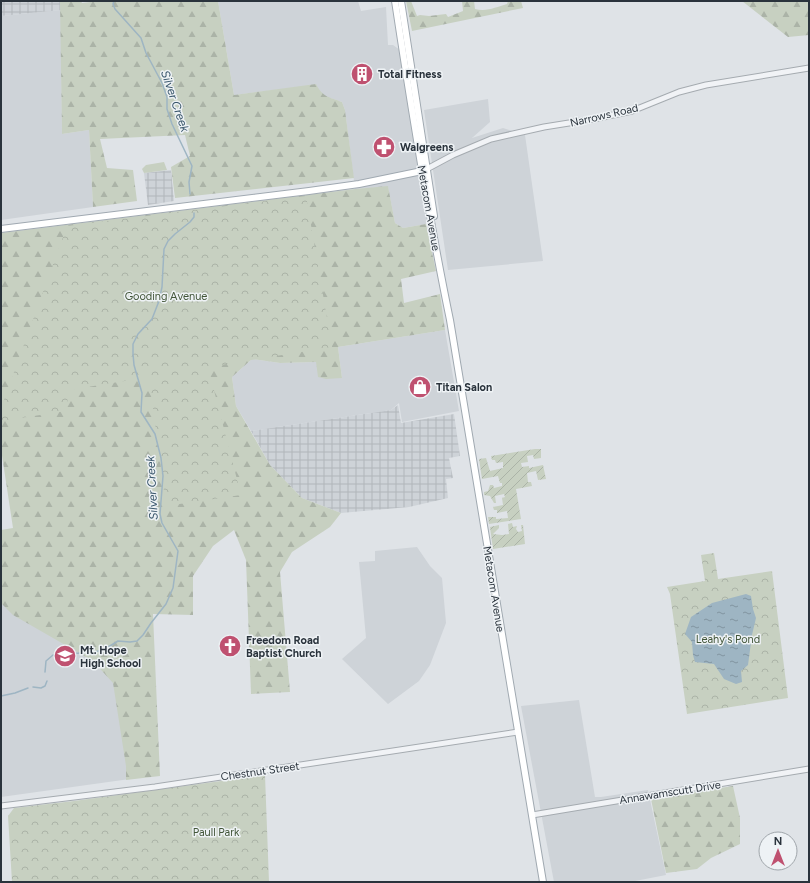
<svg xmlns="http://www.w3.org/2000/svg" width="810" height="883" viewBox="0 0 810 883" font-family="Figtree,sans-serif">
<defs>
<pattern id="industrial-grid" width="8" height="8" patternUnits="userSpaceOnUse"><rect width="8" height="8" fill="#ced3d8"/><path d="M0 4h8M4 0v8" fill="none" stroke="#b1b6ba"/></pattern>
<pattern id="forest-firs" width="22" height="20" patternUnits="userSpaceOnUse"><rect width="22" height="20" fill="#c7d0c1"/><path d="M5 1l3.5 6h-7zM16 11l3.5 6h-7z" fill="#abb3a7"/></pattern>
<pattern id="park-crowns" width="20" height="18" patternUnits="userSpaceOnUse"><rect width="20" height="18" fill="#c7d0c1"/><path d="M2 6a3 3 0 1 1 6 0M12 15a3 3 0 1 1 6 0" fill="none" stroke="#abb3a7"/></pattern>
<pattern id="garden-furrows" width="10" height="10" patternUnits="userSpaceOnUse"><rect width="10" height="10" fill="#c7d0c1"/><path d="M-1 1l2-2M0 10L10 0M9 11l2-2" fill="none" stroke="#abb3a7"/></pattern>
<pattern id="water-ripples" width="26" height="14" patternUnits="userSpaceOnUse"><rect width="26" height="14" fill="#9eb5c3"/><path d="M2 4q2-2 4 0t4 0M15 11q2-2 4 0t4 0" fill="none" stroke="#8194a0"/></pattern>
</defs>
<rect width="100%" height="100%" fill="#dfe3e7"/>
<g fill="#ced3d8">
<path d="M218 1H358L361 11 386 7 388 45H393L400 50 426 216V224L403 228 395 223 388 187 355 189 345 110 342 102 327 97 320 93 316 85 234 95Z"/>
<path d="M61 10 62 134 89 130 93 207 1 220V16Z"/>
<path d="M488 99 490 122 472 138 503 128 525 135 543 261 448 270 424 110Z"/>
<path d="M445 330 459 411 402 422 399 403 391 410 251 431 236 406 232 377 252 359 280 363 316 362 342 378 338 347Z"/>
<path d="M118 515 137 778 1 797V533Z"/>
<path d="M417 547 430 566 442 578 446 623 430 665 419 681 388 704 342 659 366 638 359 562 375 561V551Z"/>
<path d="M579 700 595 797H601L648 790 666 875 630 882H554L521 706Z"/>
</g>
<g fill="url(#industrial-grid)">
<path d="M1 1H60L61 10 1 16Z"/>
<path d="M171 170 174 201 148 205 144 173Z"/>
<path d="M398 405 401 423 454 414 460 456 449 458 453 478 446 479 448 498 409 507 341 513 302 498 270 465 251 431 391 410Z"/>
</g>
<path fill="#c7d0c1" d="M164 162 167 170 144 173 142 169 146 165Z"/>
<g fill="url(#forest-firs)">
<path d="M60 1H81L82 3 99 1H218L234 95 316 84C323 98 330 97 342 102L345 110 354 178 175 198 171 167 190 156 185 135 100 139 107 168 133 170 137 201 93 207 89 130 62 134Z"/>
<path d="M406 1H411L417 16 420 15 429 16 446 14 448 17 463 11 462 1H474L475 9C487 12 496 7 507 4L508 1H521L523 8 412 31Z"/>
<path d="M742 1H809V35L788 37Z"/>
<path d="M388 186 395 223 403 228 426 224 436 271 401 279 404 303 440 294 445 330 338 347 342 378 326 379 318 377 316 362 280 363 252 359 232 377 236 406 270 465 302 498 341 513 330 527 292 552 280 572 290 692 251 694 246 560 234 530 213 546 193 576V615L153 614 160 776 126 780V766L113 683 93 661 13 615 1 603V530L13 528 1 449V233L355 189Z"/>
<path d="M733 786 740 818V844L711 858 697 869 666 873 651 799Z"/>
</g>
<g fill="url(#park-crowns)">
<path d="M306 196 332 347 208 367 241 495 166 506 149 377 69 390 66 411 1 421V408L67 226Z"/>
<path d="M714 553 718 579 772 571 788 698 687 714 670 594 667 587 705 581 701 555Z"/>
<path d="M265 775 269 882H12L8 816 14 808 74 801Z"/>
</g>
<g fill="url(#garden-furrows)">
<path d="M535 449H541V458L534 459 533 455 527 456 528 462 521 463 522 467 529 466V468L543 465 546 479 538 480 536 471 527 473 528 482H531L532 486 516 489 521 519 489 524 488 517H496V519L508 518 507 511 497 513V510H494L493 507 503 505 502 498 505 497 504 494 495 496 496 503H494L490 496 484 495V492L488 491 490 485H493L494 488 502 486V483H500L498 476 482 479 479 459 486 458 490 471 503 468V462L496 463 495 460H492L491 456Z"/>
<path d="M512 523 513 527 517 526 516 529 518 532 522 531 521 525H523L525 544 493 549 490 527 499 525V528L493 534 502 535 509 534 508 524Z"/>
</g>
<path fill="url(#water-ripples)" d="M746 594 751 596 753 609 756 618 752 635 748 665 741 671 742 682 736 684 724 679 714 664 695 662 693 655 692 642 685 634 691 617 712 603Z"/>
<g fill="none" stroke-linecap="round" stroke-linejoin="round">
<g stroke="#9eb5c3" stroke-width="1.5">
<path d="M114 1 113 4 115 9 141 38 146 53 162 83 167 97V109L172 124 192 166 189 182 190 194"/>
<path d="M45 672 46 661 53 655 95 652 105 649 118 641 130 642 137 641 143 635 151 623 166 604 173 588 178 551 162 523 160 514 163 476 161 458 155 434 141 412 142 393 134 365 133 354V344L138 334 152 319 159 301 162 287 164 249 168 241 175 234 190 222 194 217V213"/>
<path d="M33 687 41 688 45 686 47 681"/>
<path d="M1 696 15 693 28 688"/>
</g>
<g stroke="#a5abb0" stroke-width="7">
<g id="minor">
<path d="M425 170 453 155 491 139 544 127 594 119 632 111 679 92 706 85 809 68"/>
<path d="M1 806 155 787 518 732"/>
<path d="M532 815 809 769"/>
</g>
</g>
<g stroke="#a0a9b1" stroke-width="8">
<g id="major">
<path d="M395 1C411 107 428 214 450 320L543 882"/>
<path d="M401 1 434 216"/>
<path d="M1 229 309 191 359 184 422 171"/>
</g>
</g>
<use href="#minor" stroke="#f1f3f6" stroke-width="5"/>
<use href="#major" stroke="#fff" stroke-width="6"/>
</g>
<defs>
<g id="building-disc" transform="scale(1.15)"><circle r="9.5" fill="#bf5170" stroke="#eef2f5"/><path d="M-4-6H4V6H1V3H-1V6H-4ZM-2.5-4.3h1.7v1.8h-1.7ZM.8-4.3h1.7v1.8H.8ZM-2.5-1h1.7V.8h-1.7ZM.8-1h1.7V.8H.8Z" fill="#fff"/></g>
<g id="pharmacy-disc" transform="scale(1.15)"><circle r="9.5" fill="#bf5170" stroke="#eef2f5"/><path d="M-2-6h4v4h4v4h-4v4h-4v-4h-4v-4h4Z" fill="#fff"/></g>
<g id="shop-disc" transform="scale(1.15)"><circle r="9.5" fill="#bf5170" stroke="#eef2f5"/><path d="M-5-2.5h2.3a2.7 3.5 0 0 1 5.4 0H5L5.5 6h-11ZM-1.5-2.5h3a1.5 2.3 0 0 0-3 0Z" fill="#fff"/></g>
<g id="church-disc" transform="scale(1.15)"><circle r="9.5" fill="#bf5170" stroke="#eef2f5"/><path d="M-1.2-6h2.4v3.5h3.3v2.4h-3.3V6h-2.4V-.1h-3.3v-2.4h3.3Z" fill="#fff"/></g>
<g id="school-disc" transform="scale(1.15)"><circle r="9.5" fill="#bf5170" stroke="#eef2f5"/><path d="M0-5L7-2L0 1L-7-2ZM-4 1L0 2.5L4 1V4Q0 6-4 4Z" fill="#fff"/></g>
</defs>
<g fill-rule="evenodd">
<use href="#building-disc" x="362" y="74"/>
<use href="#pharmacy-disc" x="384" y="147"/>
<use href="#shop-disc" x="420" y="387"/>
<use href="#church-disc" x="230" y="646"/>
<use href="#school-disc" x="65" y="656"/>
</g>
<g text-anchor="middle" stroke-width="3" stroke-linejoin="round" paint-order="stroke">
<g font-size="11" font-weight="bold" fill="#2a333c" stroke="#eef2f5" text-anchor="start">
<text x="378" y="78">Total Fitness</text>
<text x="400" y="151">Walgreens</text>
<text x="436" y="391">Titan Salon</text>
<text x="246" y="644">Freedom Road<tspan x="246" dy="13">Baptist Church</tspan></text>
<text x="80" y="654">Mt. Hope<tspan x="80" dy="13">High School</tspan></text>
</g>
<g font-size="11" fill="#2a333c" stroke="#eef2f5">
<text transform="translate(604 115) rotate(-13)" y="4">Narrows Road</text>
<text transform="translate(429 208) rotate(80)" y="4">Metacom Avenue</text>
<text transform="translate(494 589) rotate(81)" y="4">Metacom Avenue</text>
<text transform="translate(260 771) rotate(-8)" y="4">Chestnut Street</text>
<text transform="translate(670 792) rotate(-9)" y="4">Annawamscutt Drive</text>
</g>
<g font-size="11" fill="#425639" stroke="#eef2f5">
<text x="166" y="300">Gooding Avenue</text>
<text x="728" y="643">Leahy's Pond</text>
<text x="216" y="836">Paull Park</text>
</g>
<g font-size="12" font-style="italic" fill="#39566b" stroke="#eef2f5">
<text transform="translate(175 101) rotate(71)" y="4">Silver Creek</text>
<text transform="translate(152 488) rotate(-93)" y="4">Silver Creek</text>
</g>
</g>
<rect width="810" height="883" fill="none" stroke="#2a333c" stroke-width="4"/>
<g transform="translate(778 851)"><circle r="19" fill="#eef2f5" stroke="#a0a6ab"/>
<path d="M0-3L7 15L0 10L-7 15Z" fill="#bf5170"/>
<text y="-6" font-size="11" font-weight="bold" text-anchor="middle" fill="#2a333c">N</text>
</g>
</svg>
